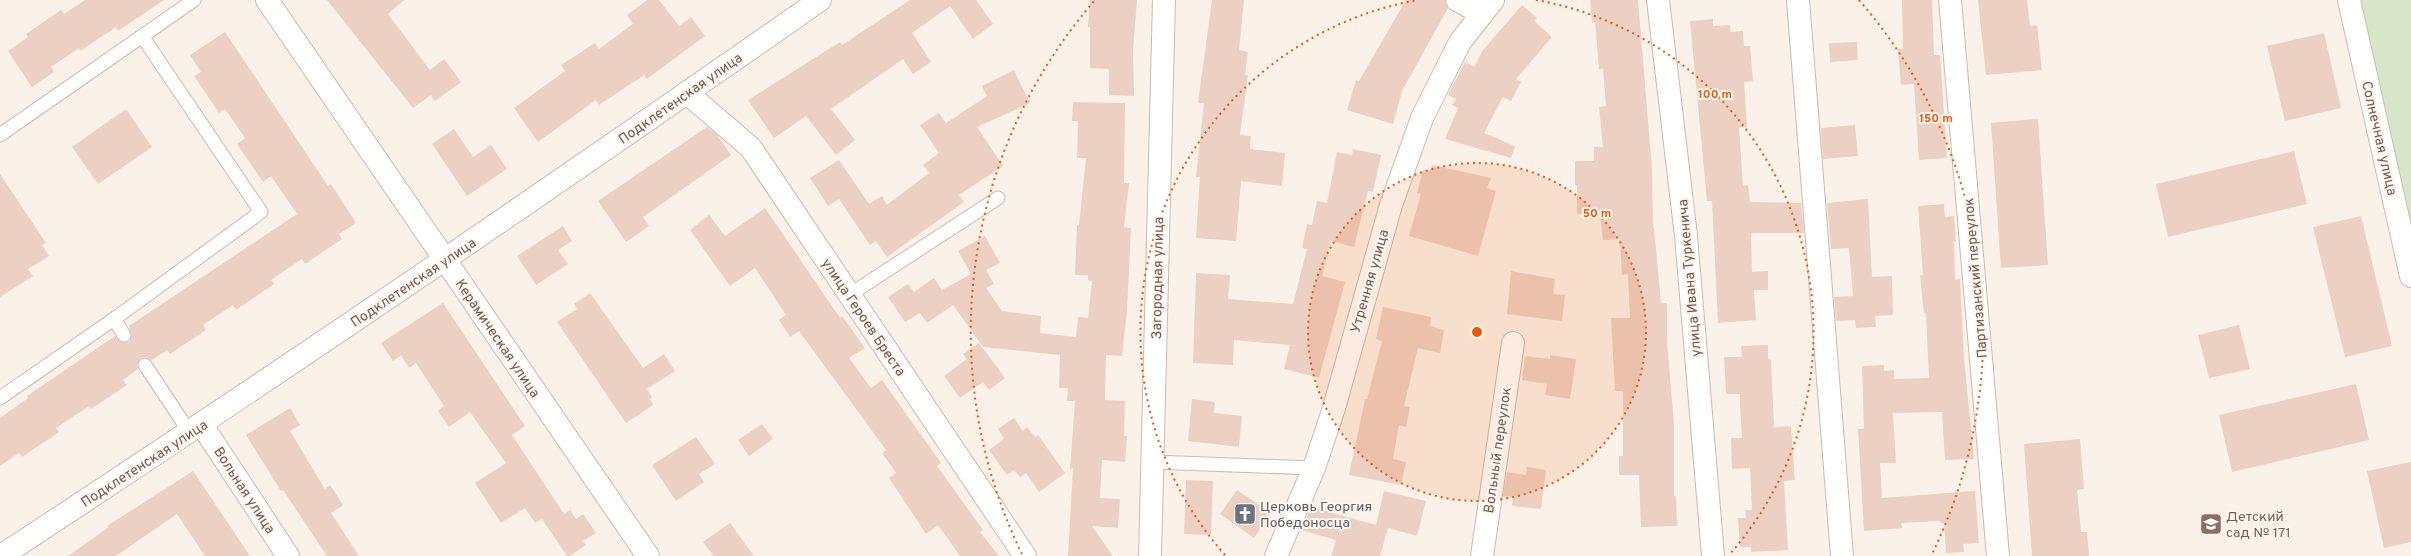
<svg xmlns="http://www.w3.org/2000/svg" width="2411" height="556" viewBox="0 0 2411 556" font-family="Overpass,sans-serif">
<rect width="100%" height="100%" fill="#faf2e8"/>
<path fill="#d7e6c8" d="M2358 0H2411V227Z"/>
<g fill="#ecd0c3">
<path d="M85 0H164L118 31 116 27 80 51 79 48 51 67 54 72 32 87 8 51 28 37 26 34 61 10 64 14Z"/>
<path d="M327 0H404L388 14 430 70 444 59 461 82 435 101 431 95 413 108Z"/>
<path d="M647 0H659L679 26 691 17 705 36 647 79 644 75 599 105 596 100 538 142 514 108 565 71 561 65 595 43 599 49 633 24 627 15Z"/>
<path d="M910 0H976L993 24 973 39 950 6 912 33 931 62 913 74 903 59 831 109 855 140 836 155 806 116 774 138 748 100 840 42 842 45Z"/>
<path d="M1090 0H1137L1133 50 1134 96 1109 95V69L1090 68V27H1088Z"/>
<path d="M1212 0H1244L1239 50 1248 52 1245 75H1248L1240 135 1251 136 1250 149 1285 153 1282 186 1241 181 1236 241 1196 238 1200 177H1196L1204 103H1198Z"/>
<path d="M1406 0H1445L1448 8 1402 91 1393 124 1347 110 1356 80 1359 81Z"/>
<path d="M1590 0H1638L1652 169 1653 228H1654L1661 303H1667V342L1674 424V496H1676L1677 526 1641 527 1639 475H1619V456H1623V391H1615L1611 318H1630L1628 274 1622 275 1620 239 1603 240 1600 214H1577V185H1575V161H1594V147H1603L1599 107 1606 106 1603 69H1599L1595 22 1592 23Z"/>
<path d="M1902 0H1932L1934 55H1940L1947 158 1919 160 1914 84 1901 85 1898 49H1903Z"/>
<path d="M1978 0H2027L2030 26 2037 25 2042 70 1986 75Z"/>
<path d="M1522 5 1537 18 1534 21 1552 37 1516 79 1521 82 1511 101 1503 97 1484 133 1515 146 1511 158 1445 139 1458 108 1452 105 1456 99 1448 95 1465 62 1474 67 1483 50Z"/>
<path d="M1713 19V26L1730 25V32L1743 31 1744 46H1750L1753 81 1744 82 1747 127H1739L1743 186 1748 185 1750 202 1801 203 1804 233H1751L1752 272 1768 271V290H1754L1756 320 1718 323 1712 201H1707L1690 21Z"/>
<path d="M225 32 328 186 331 184 356 223 339 234 342 239 305 264 302 259 271 280 274 284 236 310 233 305 203 325 206 330 170 354 167 350 152 360 145 357 140 359 137 365 138 369 123 380 127 385 91 409 89 406 56 428 59 432 22 457 19 453 0 466V418L28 398 27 396 115 336 121 342H129L132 335 129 326 297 214 271 176 263 182 237 144 245 138 225 109 219 113 194 76 201 72 190 55Z"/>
<path d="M2324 33 2341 108 2285 121 2267 46Z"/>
<path d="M1857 42 1858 60 1830 62 1829 43Z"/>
<path d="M1014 70 1030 103 977 127 1003 166 959 195 964 202 887 257 876 241 870 245 839 199 828 206 810 178 839 160 869 204 882 196 887 205 929 173 923 165 939 153 920 125 939 113 946 123 987 96 982 86Z"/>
<path d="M1073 102 1125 103 1124 183H1129L1124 227 1131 228 1127 311 1122 356 1106 355 1105 400 1125 401 1124 436H1127L1125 462 1102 460 1100 498 1120 499 1118 528 1092 526 1113 556H1068L1073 468 1070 470 1075 401H1067L1068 388H1059L1060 355 983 347 953 305 927 323 920 313 905 322 888 297 908 284 914 292 934 278 942 290 971 274 958 251 985 236 1000 263 986 270 994 284 986 288 1002 311 1041 316 1040 333 1076 337 1078 317 1088 318 1092 281 1088 280V275H1075L1077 225H1079L1086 158H1077L1078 121H1072Z"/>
<path d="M126 109 152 147 98 184 72 147Z"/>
<path d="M2038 119 2048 265 2001 268 1991 123Z"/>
<path d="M1855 125 1858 156 1823 159 1821 128Z"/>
<path d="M707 127 717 135 731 155 643 217 649 226 626 242 598 201Z"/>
<path d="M454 129 473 157 491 145 507 169 467 196 432 144Z"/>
<path d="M1353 149 1381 155 1373 192 1368 191 1354 247 1331 241 1322 276 1345 282 1319 378 1284 369 1290 345 1234 340 1233 365 1193 363 1196 273 1230 275 1228 299 1293 304 1307 249 1302 248 1307 224 1312 225 1317 201 1327 203 1337 152 1352 155Z"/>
<path d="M2294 151 2307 204 2168 237 2156 184Z"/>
<path d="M1432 165 1491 178 1487 188 1496 191 1478 256 1409 236 1421 194 1417 193 1423 170 1430 171Z"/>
<path d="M0 174 46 243 42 245 49 256 28 269 33 276 0 297Z"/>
<path d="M1868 199 1872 277 1892 276 1893 315 1875 316 1876 327 1856 328 1855 320 1836 321 1834 297 1853 296 1849 248 1831 249 1827 203Z"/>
<path d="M1944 204 1945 217 1954 216 1956 241H1954L1955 280 1960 279 1964 358 1974 459 1945 460 1942 412 1893 413 1896 463H1880L1882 498 1975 491 1979 543 1963 544 1964 552 1946 553 1944 523H1941L1940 521 1901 523 1902 528 1864 531 1858 429H1864L1862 366 1884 365V371L1894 370V379L1929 378 1926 313 1924 314 1920 275H1923L1918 206Z"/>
<path d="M765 208 840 318 842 316 865 348 849 358 871 388 882 380 941 463 937 466 983 530 980 532 999 556H960L938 525 926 534 889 478 896 473 882 453 886 450 799 331 790 337 779 320 786 315 755 268 730 286 690 230 709 215 725 236Z"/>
<path d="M2361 216 2392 346 2345 357 2313 227Z"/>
<path d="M563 226 572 241 558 250 568 264 536 285 517 256Z"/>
<path d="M1511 271 1555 279 1553 294 1565 295 1562 321 1507 314Z"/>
<path d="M590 293 643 368 664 354 675 371 647 389 652 397 650 399 653 405 626 423 557 322 577 309 574 304Z"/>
<path d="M443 303 525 426 512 435 564 514 570 510 576 519 583 514 596 533 583 541 586 545 570 556H567L542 519 535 523 525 508 501 523 475 483 506 463 470 412 449 427 438 411 444 406 416 363 409 368 401 355 393 361 381 343Z"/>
<path d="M1383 307 1431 317 1430 326 1444 330 1440 353 1418 348 1404 406 1410 407 1406 427 1399 425 1393 459 1406 462 1401 485 1349 475 1365 399H1367L1382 341 1376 339Z"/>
<path d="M2239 325 2250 369 2209 378 2198 335Z"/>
<path d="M979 343 1005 378 989 390 983 382 960 398 944 376 967 359 963 354Z"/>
<path d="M1768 345V359H1771L1774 427 1791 426 1795 480 1784 481 1788 550 1751 552V547H1740L1738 518H1746L1745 510H1752L1750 468 1732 469 1731 438H1742L1740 404V394H1726L1724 357H1742L1741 346Z"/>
<path d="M1550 355 1576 359 1570 399 1545 395 1547 384 1522 380 1525 356 1550 359Z"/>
<path d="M2356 384 2369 440 2232 472 2219 415Z"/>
<path d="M1192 399 1215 402 1214 413 1242 416 1239 447 1188 441Z"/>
<path d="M290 408 300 425 290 431 325 489 330 485 343 505 331 513 359 556H327L283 490 281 491 246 435Z"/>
<path d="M1014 418 1023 431 1027 427 1035 437 1038 435 1065 473 1039 492 1026 473 1020 477 1014 470 1007 475 989 450 1004 439 998 429Z"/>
<path d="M762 424 773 439 749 456 738 440Z"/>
<path d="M696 437 715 464 699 474 704 482 676 501 652 465Z"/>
<path d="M2080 439 2084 489 2077 490 2081 532H2087L2089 556H2032L2024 444Z"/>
<path d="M2411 462V542L2384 548 2367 471Z"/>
<path d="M1527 467 1546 470 1541 509 1512 506 1513 497 1503 496 1507 472 1526 475Z"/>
<path d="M193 471 250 556H205L177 514 116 556H68L109 527 107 526Z"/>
<path d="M1186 480 1213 481 1211 535 1184 534Z"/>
<path d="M1237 490 1271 513 1254 538 1220 514Z"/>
<path d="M1384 491 1426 501 1417 536 1388 528 1380 556H1331L1336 540 1301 530 1311 507 1376 525Z"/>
<path d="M730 523 754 556H714L703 542Z"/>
</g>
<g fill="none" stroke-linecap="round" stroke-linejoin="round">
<g stroke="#cbb9b0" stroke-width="15">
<g id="service">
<path d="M0 135 194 0"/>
<path d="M849 295 998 198"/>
<path d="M114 319 261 212 142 36"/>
<path d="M145 365 190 433"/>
<path d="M0 398 114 319 124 335"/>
<path d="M1152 462 1314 468"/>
</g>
</g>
<g stroke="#cbb9b0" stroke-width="24">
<g id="minor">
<path d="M267 0 648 556"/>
<path d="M1457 0 1482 14"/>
<path d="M1658 0 1686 236 1713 556"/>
<path d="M1798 0 1842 556"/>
<path d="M1950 0 1998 556"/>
<path d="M687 93 751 148 1025 556"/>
<path d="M202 425 288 556"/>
<path d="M1 556C277 375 549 190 820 0"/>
<path d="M1150 556 1164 0"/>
<path d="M1276 556 1314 468 1334 408 1391 205 1422 118 1460 42 1493 0"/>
<path d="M1482 556 1513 343"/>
</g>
</g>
<g stroke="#cfbbb0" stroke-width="24">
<path id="secondary" d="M2349 0 2411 276"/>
</g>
<use href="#service" stroke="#fff" stroke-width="13"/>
<use href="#minor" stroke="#fff" stroke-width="22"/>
<use href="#secondary" stroke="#fff" stroke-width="22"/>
</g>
<circle cx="1477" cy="332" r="169" fill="#e8590c" fill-opacity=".12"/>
<g fill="none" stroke="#e8590c" stroke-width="2" stroke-dasharray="2 4">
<circle cx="1477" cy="332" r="169"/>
<path d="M1225 555A337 337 0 0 1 1418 0M1536 0A337 337 0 0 1 1729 555"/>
<path d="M1022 554A506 506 0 0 1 1095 0M1859 0A506 506 0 0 1 1932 554"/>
</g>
<defs>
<g id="church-square" transform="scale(1.15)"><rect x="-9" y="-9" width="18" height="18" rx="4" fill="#6b7280" stroke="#fdf6ee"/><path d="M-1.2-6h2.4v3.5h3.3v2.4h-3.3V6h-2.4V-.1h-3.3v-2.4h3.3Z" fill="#fff"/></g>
<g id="school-square" transform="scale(1.15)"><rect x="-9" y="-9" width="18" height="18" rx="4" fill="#8d6e63" stroke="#fdf6ee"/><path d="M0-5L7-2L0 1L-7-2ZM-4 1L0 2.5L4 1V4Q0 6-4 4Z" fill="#fff"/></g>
</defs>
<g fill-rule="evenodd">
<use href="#church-square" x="1245" y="514"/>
<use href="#school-square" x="2211" y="524"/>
</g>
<g text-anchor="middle" stroke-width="4" stroke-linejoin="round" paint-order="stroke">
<g font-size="14" fill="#71594f" stroke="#fdf6ee">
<text transform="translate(680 98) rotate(-35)" y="5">Подклетенская улица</text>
<text transform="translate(2380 138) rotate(77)" y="5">Солнечная улица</text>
<text transform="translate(1157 278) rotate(-89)" y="5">Загородная улица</text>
<text transform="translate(1689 278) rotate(-95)" y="5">улица Ивана Туркенича</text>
<text transform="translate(1975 278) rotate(-95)" y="5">Партизанский переулок</text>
<text transform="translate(1369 281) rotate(-74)" y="5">Утренняя улица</text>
<text transform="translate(413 282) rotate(-34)" y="5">Подклетенская улица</text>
<text transform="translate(864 317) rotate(56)" y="5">улица Героев Бреста</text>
<text transform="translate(498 338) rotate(56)" y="5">Керамическая улица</text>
<text transform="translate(1497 450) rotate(-82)" y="5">Вольный переулок</text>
<text transform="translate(144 463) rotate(-33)" y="5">Подклетенская улица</text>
<text transform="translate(245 490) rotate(57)" y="5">Вольная улица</text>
</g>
<g font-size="14" fill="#5b616d" stroke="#fdf6ee" text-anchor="start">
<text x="1260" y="511">Церковь Георгия<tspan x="1260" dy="16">Победоносца</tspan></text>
</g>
<g font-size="14" fill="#785e54" stroke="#fdf6ee" text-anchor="start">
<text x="2226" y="521">Детский<tspan x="2226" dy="16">сад № 171</tspan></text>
</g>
</g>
<circle cx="1477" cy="332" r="6" fill="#e8590c" stroke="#fdf6ee" stroke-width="2"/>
<g font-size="12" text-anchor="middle" font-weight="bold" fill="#e8590c" stroke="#fdf6ee" stroke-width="4" stroke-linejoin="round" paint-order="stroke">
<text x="1715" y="98">100 m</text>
<text x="1936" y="122">150 m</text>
<text x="1597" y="217">50 m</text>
</g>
</svg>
